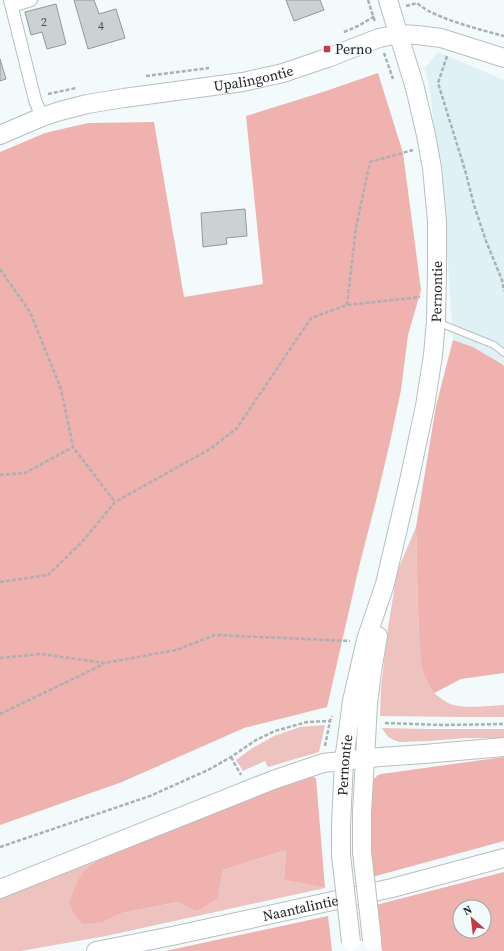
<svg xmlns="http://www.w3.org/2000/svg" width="504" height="951" viewBox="0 0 504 951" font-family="'Source Serif 4',serif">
<rect width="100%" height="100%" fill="#f2fafc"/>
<path fill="#e0f1f6" d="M438 52 504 80V366L500 363 473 347 453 340 448 266 430 90 425 68Z"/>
<g fill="#edc2bf">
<path d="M416 527 418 611 419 628 434 693C439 697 444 701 450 704 465 709 488 706 504 705V717H462L380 716 381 687 388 628 397 572Z"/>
<path d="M325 725 319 752 268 767 265 761 243 771 236 760 251 749 274 736 300 727Z"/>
<path d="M382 728 428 729H504V738H466L428 741 400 742 394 740 388 737Z"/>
<path d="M286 850 284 880 325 888 106 936 21 951H0V898L94 862 86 869 76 885 103 922 122 913 178 902 218 898 223 870Z"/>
</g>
<g fill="#efb2af" fill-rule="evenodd">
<path d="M378 73 403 153 421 290 408 335 401 390 390 442 377 497 359 567 327 707 244 728 122 782 0 825V152L45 133 88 123 154 122 184 297 263 284 246 116 323 92Z"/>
<path d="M453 340 473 347 500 363 504 366V673L461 679 434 693 424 674 421 662 418 611 416 527 436 406Z"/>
<path d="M504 757V841L372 877 370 820 373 780 378 775 381 774Z"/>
<path d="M305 777H312L316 778 325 888 284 880 286 850 223 870 218 898 197 911 178 902 122 913 103 922 83 924 76 917 69 903C73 892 78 877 86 869 92 863 100 859 107 855Z"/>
<path d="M504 872V951H382L376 905ZM460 907H484V931H460Z"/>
<path d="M328 916 332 951H165Z"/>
</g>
<g fill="#cad2d4" stroke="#92999b">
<path d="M74 0H94L99 14 116 9 125 38 88 49Z"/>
<path d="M286 0H320L324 10 294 21Z"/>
<path d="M56 4 66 44 47 49 42 32 31 35 25 12Z"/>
<path d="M0 59 6 79 0 81Z"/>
<path d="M245 209 247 236 226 238 227 244 203 247 201 213Z"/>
</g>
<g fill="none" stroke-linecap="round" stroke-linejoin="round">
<g stroke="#b7bfc1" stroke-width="8">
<path id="lane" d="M437 322 494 345 504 353"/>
</g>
<g stroke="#b7bfc1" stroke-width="14">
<g id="street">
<path d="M10 0 35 100 42 117"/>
<path d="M12 6 31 0"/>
</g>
</g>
<g stroke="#b7bfc1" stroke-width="20">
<g id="secondary">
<path id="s1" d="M0 135 42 117 60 111 87 104 124 98 243 82 283 73 330 57 379 38 399 34 417 35 441 38 504 58"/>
<path d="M362 852V813L368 704 372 671 378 636"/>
<path id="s2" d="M341 855V825L344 761 352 701 366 640 385 584 409 481 425 406 433 355 436 321 437 272V221L432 168 426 135 415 88 388 0"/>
<path d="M0 889 273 780 323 763 380 757 424 754 504 747"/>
<path id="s3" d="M96 951 172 936 392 888 504 858"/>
</g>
</g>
<g stroke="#aab1b2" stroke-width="2.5" stroke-dasharray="4 2" stroke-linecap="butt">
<path d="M368 0 375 22"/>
<path d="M406 6 417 3C426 11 437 15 447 19 466 26 485 31 504 36"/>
<path d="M344 32 358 26 375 16"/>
<path d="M384 53 393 79"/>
<path d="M447 56 438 83 465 170 474 205 486 241 502 280 504 291"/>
<path d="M146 76 209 68"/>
<path d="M48 94 76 88"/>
<path d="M0 269 30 312 61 389 73 447 115 502"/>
<path d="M347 305 356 227 370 162 413 150"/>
<path d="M0 475 25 473 73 447"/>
<path d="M0 582 48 575 82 542 115 502 210 449 237 428 311 318 347 305 420 297"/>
<path d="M0 658 41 654 105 663 176 650 215 635 350 641"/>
<path d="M0 714 104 664"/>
<path d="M385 723 443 725 504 724"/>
<path d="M325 746 330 721 332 716"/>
<path d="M231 757 241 775"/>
<path d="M0 847 150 796 208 770 231 757 256 740 275 731 307 722 330 721"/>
</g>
<use href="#lane" stroke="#fff" stroke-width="6"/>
<use href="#street" stroke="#fff" stroke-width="12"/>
<use href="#secondary" stroke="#fff" stroke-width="18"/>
<g stroke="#b7bfc1" stroke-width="20" stroke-linecap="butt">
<g id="secondary-bridge">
<path d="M362 852 372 940"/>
<path d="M341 855 351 942"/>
</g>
</g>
<use href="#secondary-bridge" stroke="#fff" stroke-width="18"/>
</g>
<rect fill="#c83841" stroke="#f2fafc" stroke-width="1.5" x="323" y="45" width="8" height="8" rx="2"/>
<g text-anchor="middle" stroke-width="3.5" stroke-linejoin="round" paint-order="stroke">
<g font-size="12" fill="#4c5051">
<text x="44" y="26">2</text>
<text x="101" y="30">4</text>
</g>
<g font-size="14" fill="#222525" stroke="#f2fafc" text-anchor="start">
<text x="335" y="54">Perno</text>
</g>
<g font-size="14" fill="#222525" stroke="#f2fafc">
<text dy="5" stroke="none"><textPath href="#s1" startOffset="261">Upalingontie</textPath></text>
<text dy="5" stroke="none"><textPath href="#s2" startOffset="574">Pernontie</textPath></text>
<text dy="5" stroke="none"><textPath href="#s2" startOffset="90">Pernontie</textPath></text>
<text dy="5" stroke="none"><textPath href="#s3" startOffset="209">Naantalintie</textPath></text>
</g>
</g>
<g transform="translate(472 919) rotate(332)"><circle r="19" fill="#f2fafc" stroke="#9fa5a6"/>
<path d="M0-3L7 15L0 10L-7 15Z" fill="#c83841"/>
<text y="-6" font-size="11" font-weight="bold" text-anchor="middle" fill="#222525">N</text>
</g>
</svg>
